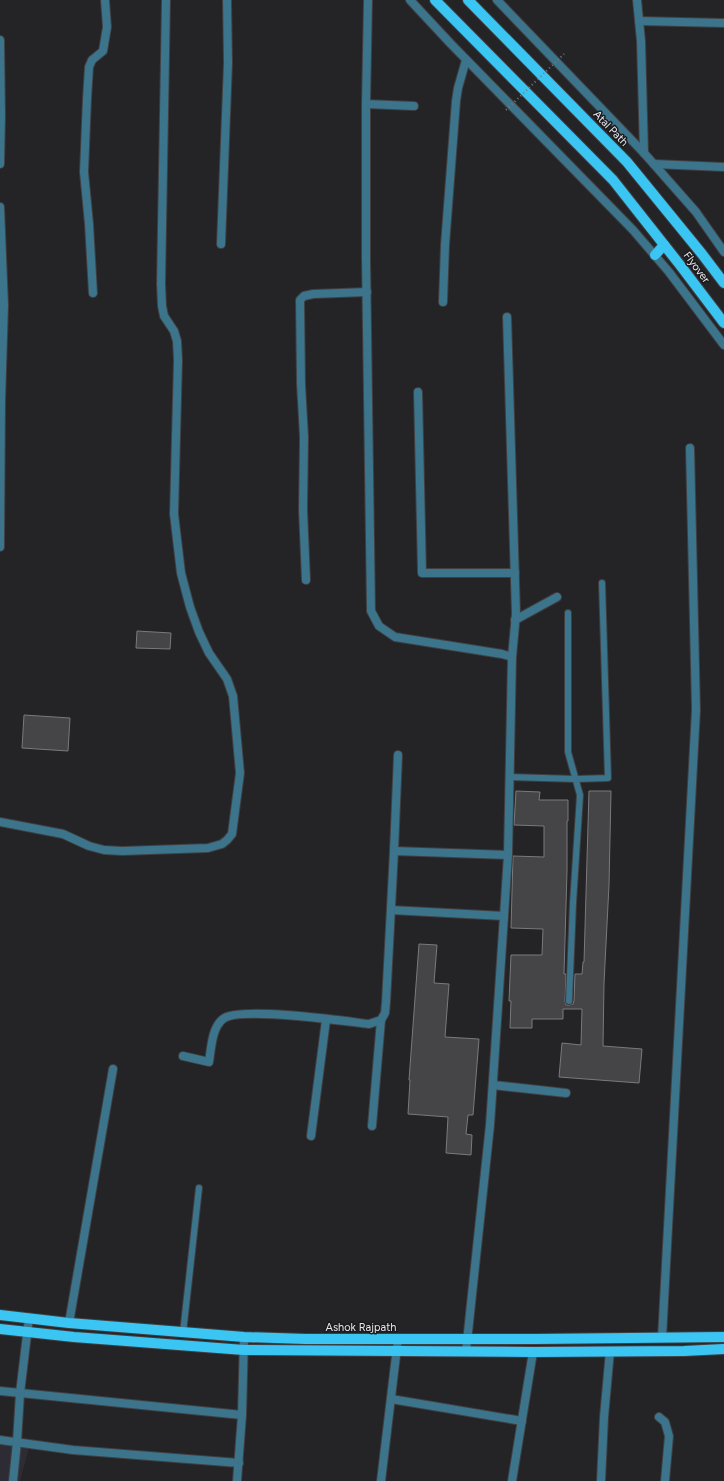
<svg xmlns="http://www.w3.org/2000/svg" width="724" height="1481" viewBox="0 0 724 1481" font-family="Figtree,sans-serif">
<rect width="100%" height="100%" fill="#242427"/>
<path fill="#2d2c35" d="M0 1441 30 1444 20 1481H0Z"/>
<g fill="#454548" stroke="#7a7a7e">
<path d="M137 631 171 633 170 649 136 648Z"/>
<path d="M24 715 70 718 68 751 22 748Z"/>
<path d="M516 791 540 792 539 800H568V821H567V871L564 974H566L565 1001 566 1005H569L573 1004 574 1001 575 974H582L583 962H584L589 791H611L609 885 604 983 603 1046 642 1049 639 1083 559 1077 562 1043 581 1045 582 1009H563V1019H532V1028H510L511 1001H509L511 955H542L543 929 511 928 513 856 544 857V826L514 825Z"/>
<path d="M419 944 437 945 434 983 449 984 445 1037 479 1039 473 1115H468L466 1134 472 1135 471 1155 446 1153 448 1117 408 1114 410 1080H409Z"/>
</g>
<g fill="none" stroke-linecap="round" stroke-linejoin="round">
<g stroke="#3f3f42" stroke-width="8">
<g id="service">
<path d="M568 613V752L580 795 573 903 569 1001"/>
<path d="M509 777 576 779 608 778 602 583"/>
<path d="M183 1333 199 1188"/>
</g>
</g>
<g stroke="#3f3f42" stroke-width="10">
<g id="minor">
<path d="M368 0 366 104V258L371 611 379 626 395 637 502 654 512 657"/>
<path d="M637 0 641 41 644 153"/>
<path d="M639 21 724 23"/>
<path d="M0 40 1 116 0 164"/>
<path d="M366 104 414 106"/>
<path d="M654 164 724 167"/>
<path d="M0 207 4 305 1 402 0 547"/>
<path d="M221 244 228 63 227 0"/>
<path d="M93 293 89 224 84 172 87 99 89 67 92 60 103 51 107 27 105 0"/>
<path d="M443 302 445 245 456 101 458 88 466 60"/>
<path d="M418 392 422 573H515"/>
<path d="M306 580 303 510 304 437 301 384 300 300 304 296 313 294 367 292"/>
<path d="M515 620 557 597"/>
<path d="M0 822 63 834 89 846 104 850 122 851 208 848 222 844 227 840 232 834 240 773 233 696 227 679 209 653 199 632 190 607 181 573 174 514 178 360 177 341 174 331 164 316 162 306 161 284 166 0"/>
<path d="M394 851 398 755"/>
<path d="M391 910 504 916"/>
<path d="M183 1056 209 1062C211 1049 212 1027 223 1019 238 1006 344 1021 369 1024L381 1020 385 1013 386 1002 394 851 508 855"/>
<path d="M493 1085 566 1093"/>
<path d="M372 1126 381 1020"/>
<path d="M311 1136 326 1020"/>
<path d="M69 1323 113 1069"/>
<path d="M662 1338 696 710 690 448"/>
<path d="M466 1351 490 1125 504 916 508 855 512 657 516 614 507 317"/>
<path d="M0 1391 242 1415 244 1337"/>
<path d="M391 1399 522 1421"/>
<path d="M659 1417 665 1422 669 1436 665 1481"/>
<path d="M0 1440 73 1450 239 1463"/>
<path d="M13 1481 17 1442 20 1393 29 1318"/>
<path d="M237 1481 242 1415"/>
<path d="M381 1481 398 1339"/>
<path d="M512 1481 533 1352"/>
<path d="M601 1481 604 1417 610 1351"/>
</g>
</g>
<g stroke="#3f3f42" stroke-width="10">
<g id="tertiary">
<path d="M410 0 451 44 633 230 669 272 724 345"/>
<path d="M497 0 644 153 696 212 724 252"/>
</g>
</g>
<g stroke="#3f3f42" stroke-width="12">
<g id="primary">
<path d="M435 0 613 180 680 265 724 323"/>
<path d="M468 0 627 162 702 254 724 283"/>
<path d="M655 255 664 245"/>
<path d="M0 1315 69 1323 244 1337 306 1339H535L724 1337"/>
<path d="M0 1329 74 1337 244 1350 533 1352 684 1351 724 1349"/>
</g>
</g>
<use href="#service" stroke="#3b748b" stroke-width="6"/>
<use href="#minor" stroke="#3b748b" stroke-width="8"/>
<use href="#tertiary" stroke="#3b748b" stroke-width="8"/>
<use href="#primary" stroke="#3bc5f3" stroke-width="10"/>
<path stroke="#79797b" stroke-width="2" stroke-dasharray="1 3" stroke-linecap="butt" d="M506 110 564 54"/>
</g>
<g text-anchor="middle" stroke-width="3" stroke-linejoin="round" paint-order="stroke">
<g font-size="11" fill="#e7e7e9" stroke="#1b1a1e">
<text transform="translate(611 128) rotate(46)" y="4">Atal Path</text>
<text transform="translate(697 267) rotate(53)" y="4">Flyover</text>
<text x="361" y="1331">Ashok Rajpath</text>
</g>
</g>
</svg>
